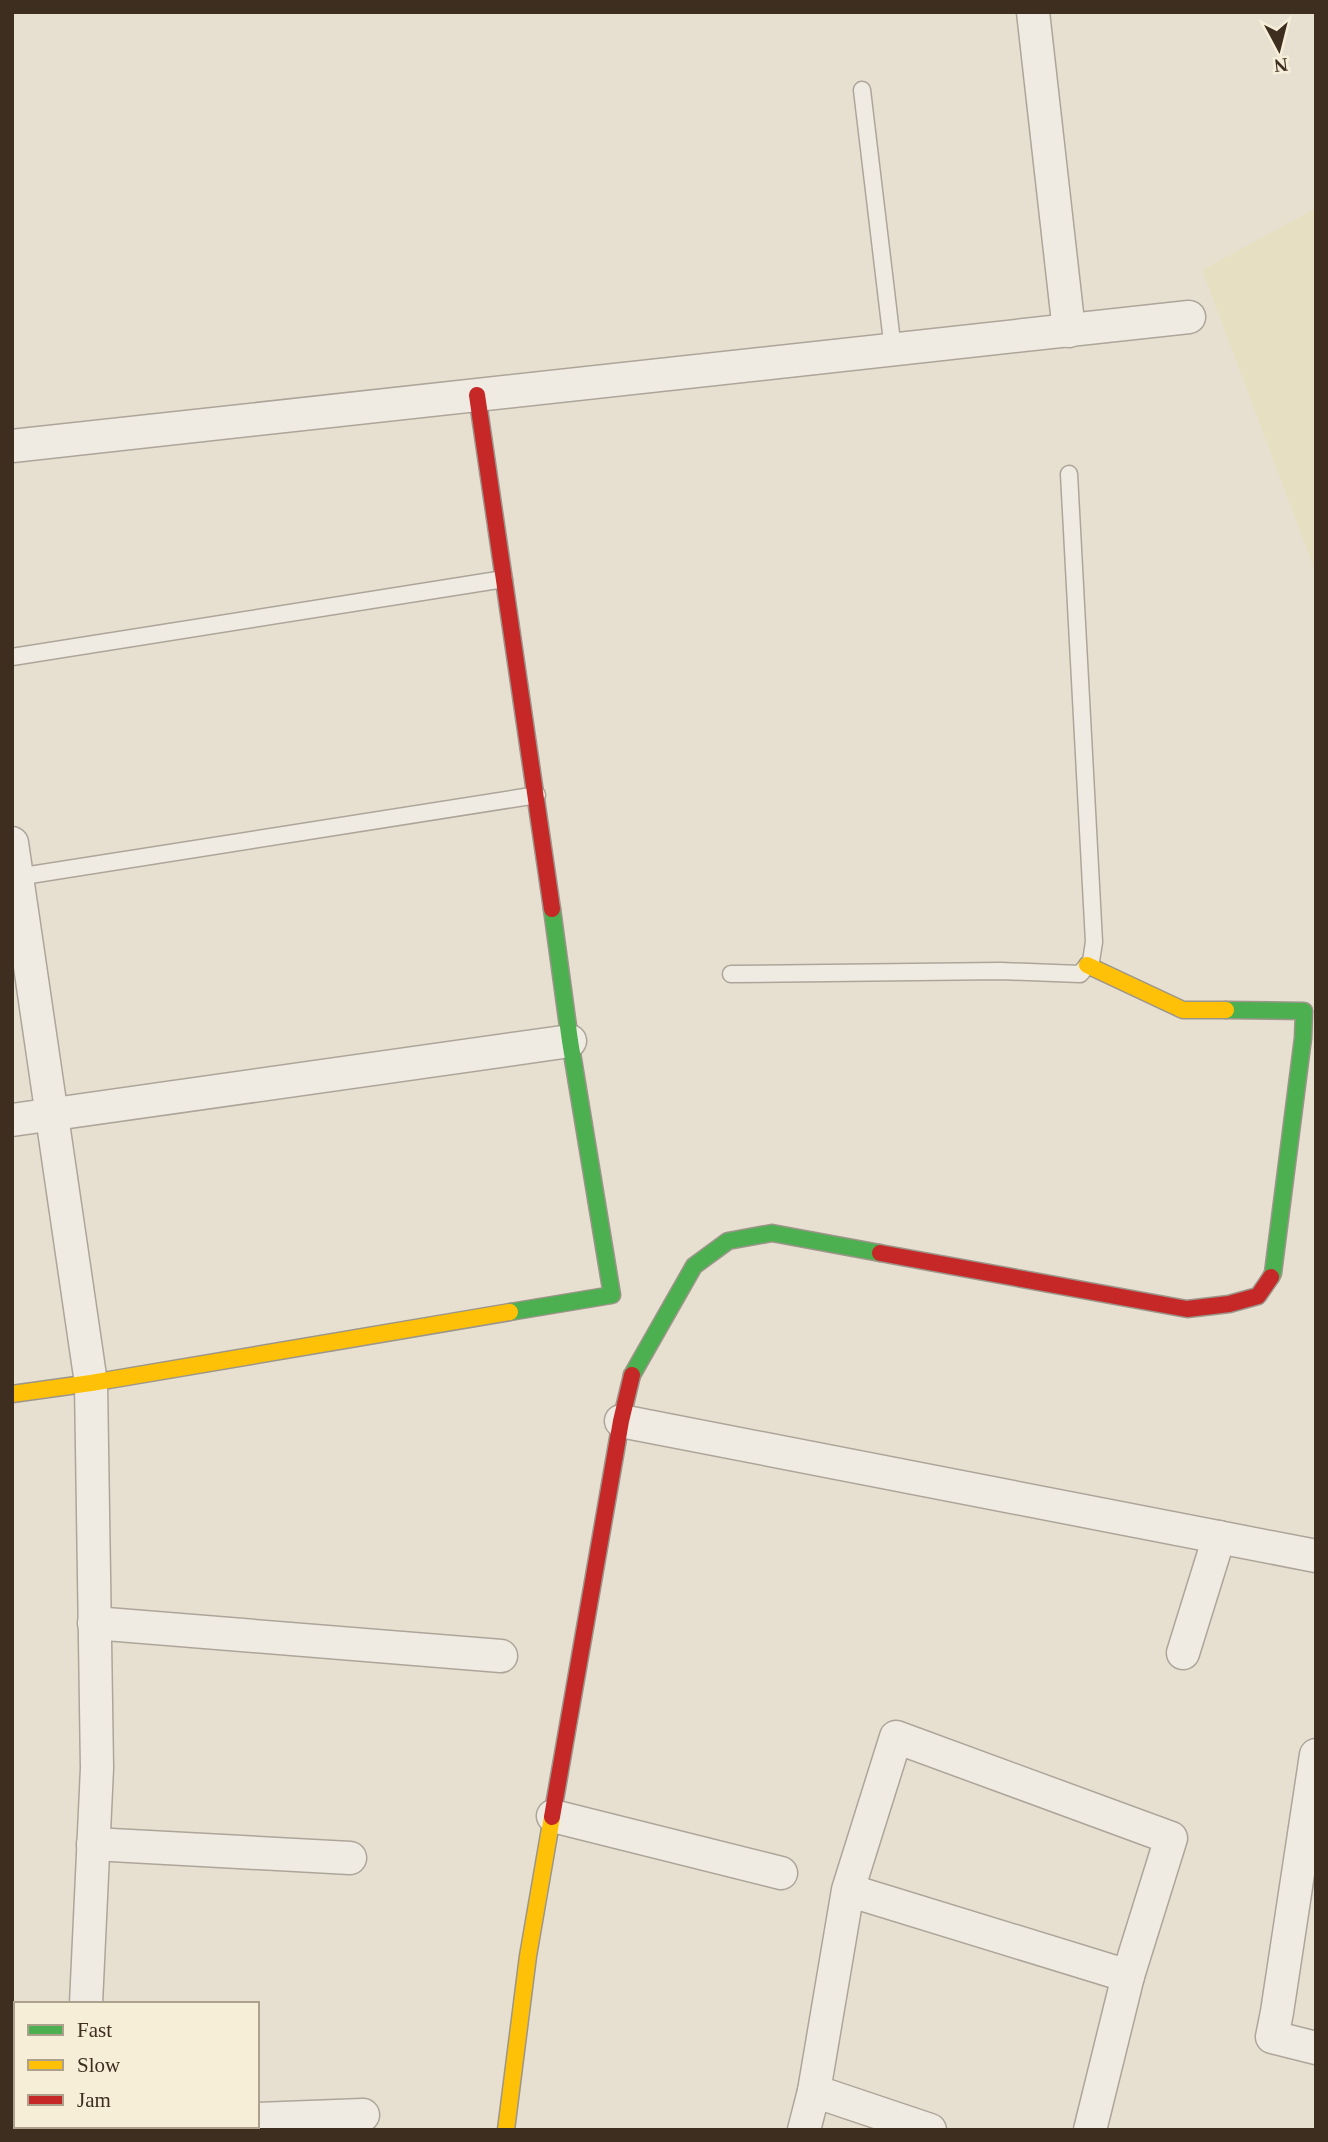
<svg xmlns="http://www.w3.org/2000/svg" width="1328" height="2142" font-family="Georgia,serif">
<rect width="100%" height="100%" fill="#e7e0d1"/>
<path fill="#e6dfc2" d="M1316 208V574L1202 270Z"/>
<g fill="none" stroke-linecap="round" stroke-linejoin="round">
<defs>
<g id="lane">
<path d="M862 90 893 350"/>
<path d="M12 657 504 579"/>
<path d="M17 877 537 795"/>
<path d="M731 974 1001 971 1080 974 1091 961 1094 942 1069 474"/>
</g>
<g id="street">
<path d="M1033 12 1069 331"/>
<path d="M12 446 1189 317"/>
<path d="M12 843 91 1383 97 1768 86 2004"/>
<path d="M12 1120 570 1041"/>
<path d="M621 1421 1316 1556"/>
<path d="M94 1623 501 1656"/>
<path d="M1183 1653 1219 1537"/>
<path d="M1316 1755 1277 2012 1272 2037 1316 2048"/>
<path d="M553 1816 781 1873"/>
<path d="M93 1844 350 1858"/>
<path d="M814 2091 930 2130"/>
<path d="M257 2119 363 2115"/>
<path d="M80 2130V2126"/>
<path d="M804 2130 814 2091 848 1890 896 1737 1171 1838 1128 1976 848 1890"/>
<path d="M1090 2130 1128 1976"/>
</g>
<g id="fast">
<path d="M1226 1010 1304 1011 1303 1038 1273 1273 1271 1277"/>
<path d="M510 1312 612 1295 570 1041 552 909"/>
<path d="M632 1375 694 1266 728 1241 772 1233 880 1253"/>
</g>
<g id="slow">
<path d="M1087 965 1183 1010H1226"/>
<path d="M12 1394 91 1383 510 1312"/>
<path d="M506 2130 528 1956 552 1817"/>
</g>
<g id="jam">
<path d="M477 395 552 909"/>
<path d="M880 1253 1187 1309 1229 1304 1258 1296 1271 1277"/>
<path d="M552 1817 621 1421 632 1375"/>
</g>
</defs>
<use href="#lane" stroke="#ada599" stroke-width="19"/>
<use href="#street" stroke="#ada599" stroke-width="35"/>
<use href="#fast" stroke="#9c958a" stroke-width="19"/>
<use href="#slow" stroke="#9c958a" stroke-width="19"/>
<use href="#jam" stroke="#9c958a" stroke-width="19"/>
<use href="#lane" stroke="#efebe3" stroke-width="16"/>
<use href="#street" stroke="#efebe3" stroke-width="32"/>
<use href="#fast" stroke="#4caf50" stroke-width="16"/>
<use href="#slow" stroke="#ffc107" stroke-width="16"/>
<use href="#jam" stroke="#c62828" stroke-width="16"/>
</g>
<rect width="1328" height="2142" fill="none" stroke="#3d2e20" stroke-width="28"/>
<rect x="14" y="2002" width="245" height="126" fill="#f7eed8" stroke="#ada18e" stroke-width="2"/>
<rect x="28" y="2025" width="35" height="10" fill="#4caf50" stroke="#ada18e" stroke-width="2"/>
<text x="77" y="2037" font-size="21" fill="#3d2e20">Fast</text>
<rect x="28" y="2060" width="35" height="10" fill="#ffc107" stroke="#ada18e" stroke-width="2"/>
<text x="77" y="2072" font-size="21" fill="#3d2e20">Slow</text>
<rect x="28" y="2095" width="35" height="10" fill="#c62828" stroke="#ada18e" stroke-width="2"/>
<text x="77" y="2107" font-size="21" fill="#3d2e20">Jam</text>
<g transform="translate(1279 49) rotate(173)" stroke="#f7eed8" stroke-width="5" paint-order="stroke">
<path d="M0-5L12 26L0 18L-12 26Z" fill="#3d2e20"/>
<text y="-10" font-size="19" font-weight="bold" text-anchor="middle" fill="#3d2e20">N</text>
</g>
</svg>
